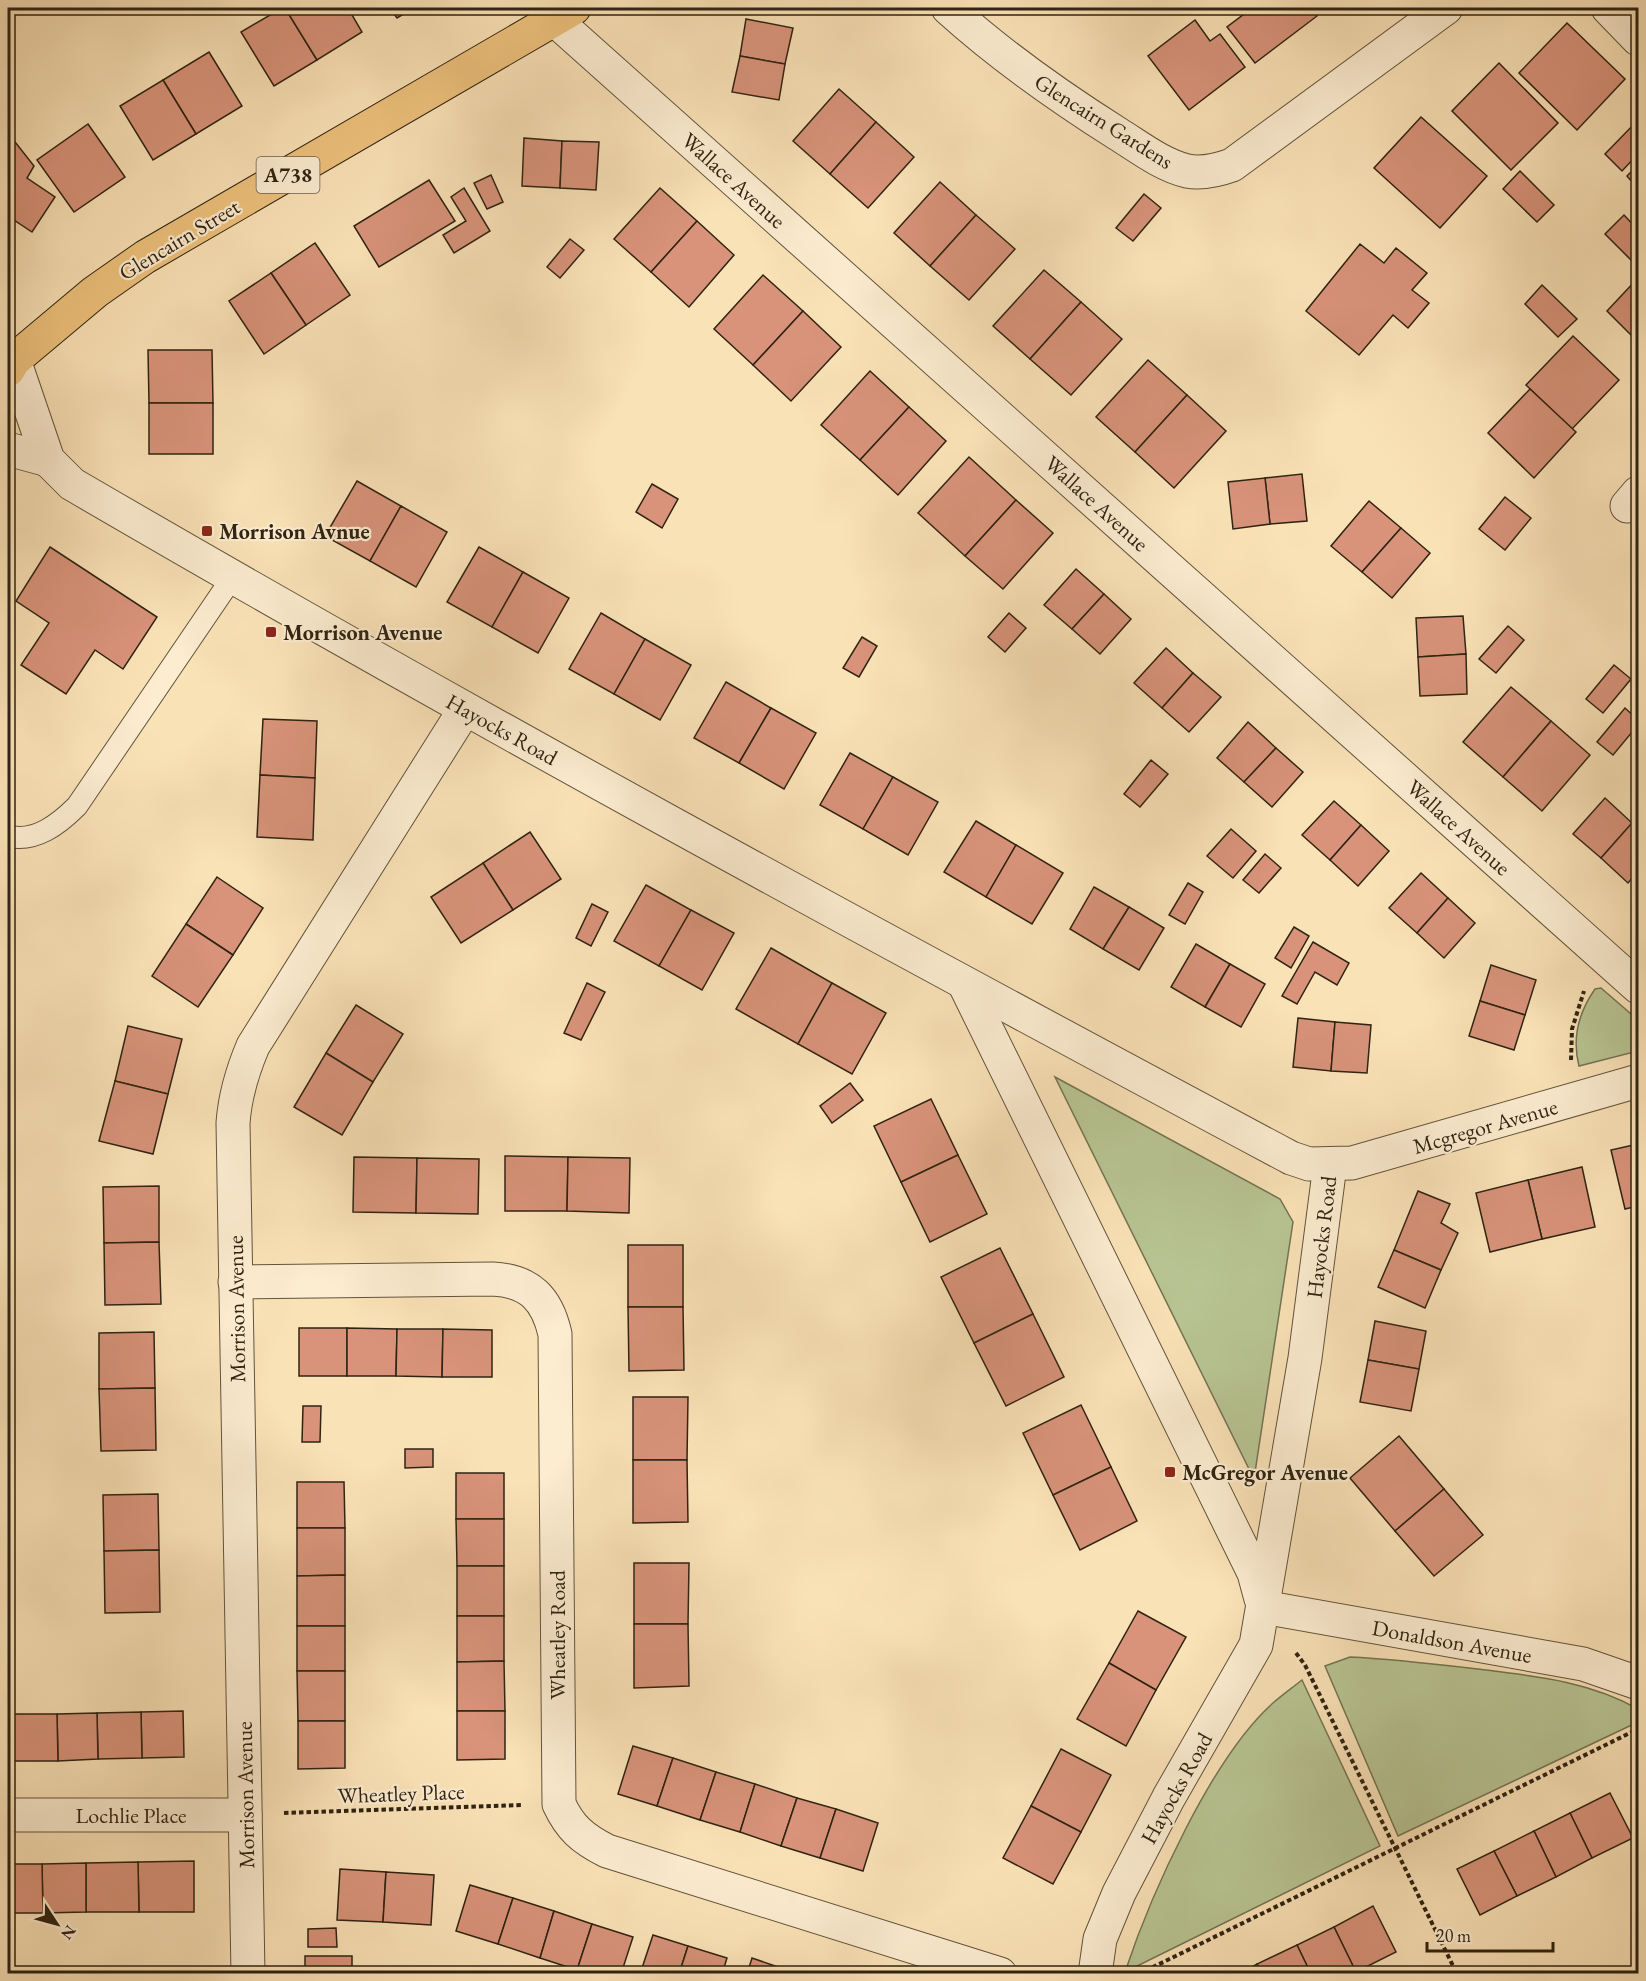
<svg xmlns="http://www.w3.org/2000/svg" width="1646" height="1981" font-family="'EB Garamond',serif">
<rect width="100%" height="100%" fill="#fae2b7"/>
<filter id="stains"><feTurbulence type="fractalNoise" baseFrequency=".00333" numOctaves="4"/><feColorMatrix values="0 0 0 0 .2 0 0 0 0 .09 0 0 0 0 .02 0 0 0 .5 -.17"/></filter>
<radialGradient id="worn" r=".72"><stop offset=".6" stop-color="#630" stop-opacity="0"/><stop offset="1" stop-color="#630" stop-opacity=".3"/></radialGradient>
<g fill="#b8c493" stroke="#747452" stroke-width="1.5">
<path d="M1601 988 1638 1020V1051L1579 1066C1572 1039 1579 1012 1595 989Z"/>
<path d="M1055 1077 1280 1199 1293 1222 1254 1479Z"/>
<path d="M1350 1657C1393 1659 1435 1664 1478 1669 1534 1676 1589 1681 1638 1709V1722L1398 1836 1325 1666Z"/>
<path d="M1302 1680 1380 1846 1125 1972C1151 1894 1212 1757 1273 1703 1282 1695 1292 1688 1302 1680Z"/>
</g>
<g fill="#d8937a" stroke="#2f2312" stroke-width="1.5">
<path d="M282 8H285L317 60 274 86 241 32Z"/>
<path d="M285 8H348L362 32 317 60Z"/>
<path d="M390 8H414L397 18Z"/>
<path d="M1246 8H1310L1317 16 1255 63 1227 27 1248 11Z"/>
<path d="M746 19 793 28 785 64 740 56Z"/>
<path d="M1195 20 1210 41 1220 34 1245 67 1189 110 1148 56Z"/>
<path d="M1567 23 1625 79 1577 130 1519 73Z"/>
<path d="M209 52 242 106 196 134 163 80Z"/>
<path d="M740 56 785 64 779 100 732 92Z"/>
<path d="M1499 63 1558 123 1511 170 1452 111Z"/>
<path d="M163 80 196 134 153 160 120 106Z"/>
<path d="M839 89 876 122 830 174 793 141Z"/>
<path d="M1421 117 1487 176 1440 228 1374 168Z"/>
<path d="M1638 120V154L1622 171 1605 154Z"/>
<path d="M876 122 914 157 868 208 830 174Z"/>
<path d="M88 124 125 177 74 212 37 160Z"/>
<path d="M8 133 34 166 27 178 55 197 32 232 8 216Z"/>
<path d="M524 138 562 141 560 188 522 186Z"/>
<path d="M562 141 599 142 596 190 560 188Z"/>
<path d="M1638 165V189L1627 176Z"/>
<path d="M1520 171 1554 205 1537 222 1503 189Z"/>
<path d="M491 175 503 202 487 209 474 183Z"/>
<path d="M429 180 455 221 379 267 354 226Z"/>
<path d="M940 182 976 215 930 266 894 233Z"/>
<path d="M464 188 490 231 454 253 443 235 466 221 451 197Z"/>
<path d="M660 188 697 221 651 272 614 239Z"/>
<path d="M1144 194 1161 208 1133 241 1116 228Z"/>
<path d="M976 215 1015 249 969 300 930 266Z"/>
<path d="M1624 215 1638 230 1637 266 1605 234Z"/>
<path d="M697 221 734 255 689 307 651 272Z"/>
<path d="M570 239 584 250 560 278 547 267Z"/>
<path d="M315 243 350 295 306 325 271 273Z"/>
<path d="M1360 244 1384 263 1396 248 1427 273 1412 290 1429 303 1408 328 1393 315 1359 355 1306 311Z"/>
<path d="M1044 270 1081 302 1030 359 993 326Z"/>
<path d="M271 273 306 325 264 354 229 301Z"/>
<path d="M763 275 803 311 753 365 714 329Z"/>
<path d="M1638 278V342L1607 311Z"/>
<path d="M1542 285 1577 319 1558 337 1525 304Z"/>
<path d="M1081 302 1122 339 1071 395 1030 359Z"/>
<path d="M803 311 841 347 791 401 753 365Z"/>
<path d="M1573 336 1619 380 1572 429 1526 385Z"/>
<path d="M148 350H212L213 403H149Z"/>
<path d="M1148 360 1187 395 1135 452 1096 417Z"/>
<path d="M870 371 909 407 860 460 821 425Z"/>
<path d="M1530 389 1576 432 1534 478 1488 433Z"/>
<path d="M1187 395 1226 431 1174 488 1135 452Z"/>
<rect x="149" y="403" width="64" height="51"/>
<path d="M909 407 946 441 898 495 860 460Z"/>
<path d="M969 457 1016 500 965 556 918 513Z"/>
<path d="M1302 474 1307 521 1270 524 1265 478Z"/>
<path d="M1265 478 1270 524 1233 529 1228 482Z"/>
<path d="M357 481 401 506 370 561 325 536Z"/>
<path d="M652 484 678 499 662 528 636 512Z"/>
<path d="M1505 497 1531 518 1505 550 1479 529Z"/>
<path d="M1016 500 1053 533 1003 589 965 556Z"/>
<path d="M1369 501 1401 528 1362 572 1331 546Z"/>
<path d="M401 506 447 532 416 587 370 561Z"/>
<path d="M1401 528 1430 553 1392 598 1362 572Z"/>
<path d="M50 547 157 617 123 669 95 650 66 694 21 665 49 623 16 601Z"/>
<path d="M479 547 523 572 492 627 447 602Z"/>
<path d="M1076 569 1104 594 1072 629 1044 605Z"/>
<path d="M523 572 569 598 538 653 492 627Z"/>
<path d="M1104 594 1131 619 1100 654 1072 629Z"/>
<path d="M601 613 645 639 614 694 569 669Z"/>
<path d="M1009 613 1026 628 1005 652 988 637Z"/>
<path d="M1463 616 1466 654 1418 657 1416 618Z"/>
<path d="M1508 626 1524 640 1496 673 1479 659Z"/>
<path d="M862 637 877 646 859 677 843 668Z"/>
<path d="M645 639 691 665 660 720 614 694Z"/>
<path d="M1166 648 1193 673 1162 708 1134 683Z"/>
<path d="M1466 654 1467 694 1420 696 1418 657Z"/>
<path d="M1614 665 1631 679 1603 713 1586 699Z"/>
<path d="M1193 673 1221 697 1189 732 1162 708Z"/>
<path d="M726 682 771 708 739 763 694 738Z"/>
<path d="M1511 687 1551 721 1503 777 1463 742Z"/>
<path d="M771 708 816 733 784 789 739 763Z"/>
<path d="M1625 708 1638 720V725L1613 755 1597 742Z"/>
<path d="M263 719 317 721 315 778 260 775Z"/>
<path d="M1551 721 1590 755 1542 811 1503 777Z"/>
<path d="M1248 722 1276 748 1244 782 1217 758Z"/>
<path d="M1276 748 1303 772 1272 807 1244 782Z"/>
<path d="M850 753 893 777 863 829 820 805Z"/>
<path d="M1151 760 1168 774 1140 807 1124 794Z"/>
<path d="M260 775 315 778 313 840 257 837Z"/>
<path d="M893 777 938 802 908 855 863 829Z"/>
<path d="M1605 798 1632 823 1601 858 1573 834Z"/>
<path d="M1334 801 1361 825 1330 860 1302 835Z"/>
<path d="M976 821 1016 845 986 897 944 872Z"/>
<path d="M1632 823 1638 829V871L1628 883 1601 858Z"/>
<path d="M1361 825 1389 851 1358 886 1330 860Z"/>
<path d="M1231 829 1256 851 1233 878 1207 856Z"/>
<path d="M530 832 561 879 513 910 483 863Z"/>
<path d="M1016 845 1063 873 1032 924 986 897Z"/>
<path d="M1265 854 1281 868 1259 893 1243 880Z"/>
<path d="M483 863 513 910 461 943 431 897Z"/>
<path d="M1421 873 1448 898 1417 933 1389 908Z"/>
<path d="M217 877 263 908 233 955 186 924Z"/>
<path d="M1188 883 1203 892 1185 924 1169 915Z"/>
<path d="M646 885 691 910 659 966 614 941Z"/>
<path d="M1094 887 1129 907 1103 949 1070 929Z"/>
<path d="M1448 898 1475 923 1444 958 1417 933Z"/>
<path d="M592 904 608 912 591 946 576 938Z"/>
<path d="M1129 907 1164 928 1139 970 1103 949Z"/>
<path d="M691 910 734 933 702 990 659 966Z"/>
<path d="M186 924 233 955 198 1007 152 976Z"/>
<path d="M1294 927 1309 936 1291 968 1275 958Z"/>
<path d="M1313 942 1349 963 1337 985 1315 972 1297 1004 1282 996Z"/>
<path d="M1196 944 1230 964 1205 1007 1171 987Z"/>
<path d="M771 948 832 983 798 1044 736 1009Z"/>
<path d="M1230 964 1265 984 1241 1027 1205 1007Z"/>
<path d="M1491 965 1536 980 1525 1015 1480 1001Z"/>
<path d="M587 983 605 992 581 1040 564 1033Z"/>
<path d="M832 983 886 1013 852 1074 798 1044Z"/>
<path d="M1480 1001 1525 1015 1514 1050 1469 1036Z"/>
<path d="M356 1005 403 1034 373 1082 326 1053Z"/>
<path d="M1298 1018 1335 1022 1331 1071 1293 1067Z"/>
<path d="M1335 1022 1371 1025 1367 1073 1331 1071Z"/>
<path d="M128 1026 182 1039 168 1094 115 1081Z"/>
<path d="M326 1053 373 1082 342 1135 294 1107Z"/>
<path d="M115 1081 168 1094 153 1154 99 1141Z"/>
<path d="M850 1083 863 1100 832 1123 820 1106Z"/>
<path d="M931 1099 958 1155 901 1182 874 1126Z"/>
<path d="M1638 1144V1206L1625 1209 1611 1150Z"/>
<path d="M958 1155 987 1214 930 1242 901 1182Z"/>
<path d="M505 1156 568 1157 567 1211H505Z"/>
<path d="M354 1157 417 1158 416 1213 353 1212Z"/>
<path d="M568 1157 630 1158 629 1213 567 1211Z"/>
<path d="M417 1158 479 1159 478 1214 416 1213Z"/>
<path d="M1582 1167 1595 1227 1542 1239 1528 1180Z"/>
<path d="M1528 1180 1542 1239 1490 1252 1476 1193Z"/>
<path d="M159 1186V1242L104 1243 103 1187Z"/>
<path d="M1418 1191 1450 1204 1441 1223 1458 1233 1441 1270 1394 1250Z"/>
<path d="M159 1242 161 1304 105 1305 104 1243Z"/>
<rect x="628" y="1245" width="55" height="62"/>
<path d="M1000 1248 1033 1314 974 1343 941 1277Z"/>
<path d="M1394 1250 1441 1270 1425 1308 1378 1287Z"/>
<path d="M628 1307H683L684 1370 629 1371Z"/>
<path d="M1033 1314 1064 1377 1006 1406 974 1343Z"/>
<path d="M1375 1321 1426 1331 1419 1369 1368 1360Z"/>
<rect x="299" y="1328" width="48" height="48"/>
<path d="M347 1328 397 1329 396 1376H347Z"/>
<path d="M397 1329H443L442 1377 396 1376Z"/>
<path d="M443 1329 492 1330V1377H442Z"/>
<path d="M154 1332 155 1388 99 1389V1333Z"/>
<path d="M1368 1360 1419 1369 1411 1411 1360 1402Z"/>
<path d="M155 1388 156 1450 101 1451 99 1389Z"/>
<path d="M633 1397H688L687 1460H633Z"/>
<path d="M1081 1405 1111 1467 1053 1495 1023 1433Z"/>
<path d="M303 1406H321L320 1442H302Z"/>
<path d="M1399 1436 1444 1489 1395 1531 1350 1478Z"/>
<path d="M405 1449H433V1467L405 1468Z"/>
<path d="M633 1460H687L688 1522 633 1523Z"/>
<path d="M1111 1467 1137 1521 1080 1550 1053 1495Z"/>
<rect x="456" y="1473" width="48" height="46"/>
<path d="M297 1482H344L345 1528H297Z"/>
<path d="M1444 1489 1483 1535 1434 1576 1395 1531Z"/>
<path d="M158 1494 159 1550 104 1551 103 1495Z"/>
<path d="M456 1519H504V1566H457Z"/>
<path d="M297 1528H345V1575L297 1576Z"/>
<path d="M159 1550 160 1612 105 1613 104 1551Z"/>
<path d="M634 1563H689L688 1624H634Z"/>
<rect x="457" y="1566" width="47" height="50"/>
<path d="M345 1575V1626H297V1576Z"/>
<path d="M1138 1611 1186 1637 1156 1690 1109 1663Z"/>
<path d="M457 1616H504V1661L457 1662Z"/>
<path d="M634 1624H688L689 1686 634 1688Z"/>
<rect x="297" y="1626" width="48" height="45"/>
<path d="M504 1661 505 1711H457V1662Z"/>
<path d="M1109 1663 1156 1690 1126 1746 1077 1719Z"/>
<path d="M297 1671H345V1721H298Z"/>
<path d="M183 1711 184 1757 142 1758 141 1712Z"/>
<path d="M457 1711H505V1759L457 1760Z"/>
<path d="M141 1712 142 1758 98 1759 97 1713Z"/>
<path d="M97 1713 98 1759 58 1761 57 1714Z"/>
<path d="M9 1714H57L58 1761H9Z"/>
<path d="M298 1721H345V1768L298 1769Z"/>
<path d="M633 1746 673 1758 657 1806 618 1794Z"/>
<path d="M1061 1749 1111 1775 1081 1832 1031 1806Z"/>
<path d="M673 1758 716 1772 700 1820 657 1806Z"/>
<path d="M716 1772 755 1784 740 1832 700 1820Z"/>
<path d="M755 1784 797 1798 781 1846 740 1832Z"/>
<path d="M1610 1793 1633 1838 1592 1858 1570 1813Z"/>
<path d="M797 1798 836 1809 820 1858 781 1846Z"/>
<path d="M1031 1806 1081 1832 1053 1884 1003 1858Z"/>
<path d="M836 1809 878 1823 863 1871 820 1858Z"/>
<path d="M1570 1813 1592 1858 1556 1877 1534 1831Z"/>
<path d="M1534 1831 1556 1877 1517 1896 1494 1851Z"/>
<path d="M1494 1851 1517 1896 1480 1915 1457 1869Z"/>
<path d="M194 1861V1912H139L138 1862Z"/>
<path d="M138 1862 139 1912H86V1863Z"/>
<path d="M86 1863V1912L43 1913 42 1864Z"/>
<path d="M8 1864H42L43 1913H8Z"/>
<path d="M340 1869 386 1872 383 1922 337 1920Z"/>
<path d="M386 1872 434 1875 431 1925 383 1922Z"/>
<path d="M470 1885 513 1898 498 1944 456 1931Z"/>
<path d="M513 1898 554 1911 540 1958 498 1944Z"/>
<path d="M1373 1906 1396 1952 1356 1972 1334 1927Z"/>
<path d="M554 1911 592 1924 577 1970 540 1958Z"/>
<path d="M592 1924 633 1937 621 1974H588L577 1970Z"/>
<path d="M1334 1927 1356 1972 1311 1974 1297 1945Z"/>
<path d="M336 1928 337 1947H308V1929Z"/>
<path d="M653 1935 688 1946 679 1974H640Z"/>
<path d="M1297 1945 1311 1974H1262L1257 1964Z"/>
<path d="M688 1946 727 1958 722 1974H679Z"/>
<rect x="305" y="1956" width="47" height="18"/>
<path d="M752 1958 790 1971 789 1974H747Z"/>
<path d="M1257 1964 1262 1974H1239Z"/>
</g>
<g fill="none" stroke-linecap="round" stroke-linejoin="round">
<defs>
<path id="lane" d="M8 836C35 843 59 824 77 806L232 578"/>
<g id="street">
<path d="M948 8C1001 56 1058 96 1118 134 1139 147 1162 165 1187 171 1202 174 1218 170 1232 165L1446 8"/>
<path d="M1608 8 1638 39"/>
<path d="M555 20 1638 987"/>
<path d="M14 360 48 460 72 484C473 718 881 939 1291 1158L1309 1164 1352 1163 1638 1081"/>
<path d="M8 449 48 460"/>
<path d="M1627 506 1638 493"/>
<path d="M965 985 1254 1573 1261 1599"/>
<path d="M235 1282 493 1279C530 1281 547 1299 555 1334L559 1804C570 1828 583 1839 607 1851L1000 1974"/>
<path d="M1263 1607 1583 1664 1638 1683"/>
<path d="M17 1815H245"/>
<path d="M248 1974 233 1123C235 1095 242 1072 253 1046L465 709"/>
<path d="M1095 1974 1100 1939 1119 1893 1169 1797 1256 1645 1305 1358 1330 1165"/>
</g>
<path id="primary" d="M8 370 14 360 95 292 145 257 574 8"/>
</defs>
<use href="#lane" stroke="#62533b" stroke-width="23"/>
<use href="#street" stroke="#62533b" stroke-width="35"/>
<use href="#primary" stroke="#2f2312" stroke-width="35"/>
<g stroke="#2f2312" stroke-width="4" stroke-dasharray="4.5 3" stroke-linecap="butt">
<path d="M1571 1060 1572 1029 1584 991"/>
<path d="M1296 1653 1305 1665 1457 1974"/>
<path d="M284 1813 522 1805"/>
<path d="M1139 1974 1638 1729"/>
</g>
<use href="#lane" stroke="#fcecd0" stroke-width="21"/>
<use href="#street" stroke="#fcecd0" stroke-width="33"/>
<use href="#primary" stroke="#edc17c" stroke-width="33"/>
</g>
<g fill="#8f2418" stroke="#fcecd0" stroke-width="2">
<rect x="201" y="525" width="12" height="12" rx="3"/>
<rect x="265" y="626" width="12" height="12" rx="3"/>
<rect x="1164" y="1466" width="12" height="12" rx="3"/>
</g>
<g text-anchor="middle" stroke-width="4.5" stroke-linejoin="round" paint-order="stroke">
<rect fill="#fcecd0" stroke="#6c5f4b" stroke-width="1.5" x="256.5" y="157" width="63" height="36" rx="4.5"/>
<g font-size="21" font-weight="bold" fill="#2f2312">
<text x="288" y="182">A738</text>
</g>
<g font-size="22" fill="#2f2312" stroke="#fcecd0">
<text transform="translate(1104 121) rotate(32)" y="8">Glencairn Gardens</text>
<text transform="translate(734 180) rotate(42)" y="8">Wallace Avenue</text>
<text transform="translate(179 239) rotate(-31)" y="8">Glencairn Street</text>
<text transform="translate(1097 503) rotate(42)" y="8">Wallace Avenue</text>
<text transform="translate(502 729) rotate(29)" y="8">Hayocks Road</text>
<text transform="translate(1459 827) rotate(42)" y="8">Wallace Avenue</text>
<text transform="translate(1485 1126) rotate(-16)" y="8">Mcgregor Avenue</text>
<text transform="translate(1321 1237) rotate(-83)" y="8">Hayocks Road</text>
<text transform="translate(236 1309) rotate(-91)" y="8">Morrison Avenue</text>
<text transform="translate(557 1635) rotate(-90)" y="8">Wheatley Road</text>
<text transform="translate(1452 1641) rotate(10)" y="8">Donaldson Avenue</text>
<text transform="translate(1176 1788) rotate(-61)" y="8">Hayocks Road</text>
<text transform="translate(401 1793) rotate(-2)" y="8">Wheatley Place</text>
<text transform="translate(245 1795) rotate(-91)" y="8">Morrison Avenue</text>
<text x="131" y="1823">Lochlie Place</text>
</g>
<g font-size="22" font-weight="bold" fill="#2f2312" stroke="#fcecd0" text-anchor="start">
<text x="219" y="539">Morrison Avnue</text>
<text x="283" y="640">Morrison Avenue</text>
<text x="1182" y="1480">McGregor Avenue</text>
</g>
</g>
<rect width="1646" height="1981" fill="none" stroke="#fae2b7" stroke-width="30"/>
<rect x="9" y="9" width="1628" height="1963" fill="none" stroke="#2f2312" stroke-width="3"/>
<rect x="15" y="15" width="1616" height="1951" fill="none" stroke="#2f2312" stroke-width="1.5"/>
<g transform="translate(57 1924) rotate(126)" stroke="#fcecd0" stroke-width="4.5" paint-order="stroke">
<path d="M0-4.5L10 22L0 15L-10 22Z" fill="#2f2312"/>
<text y="-9" font-size="16" font-weight="bold" text-anchor="middle" fill="#2f2312">N</text>
</g>
<path d="M1427 1942v9h126v-9" fill="none" stroke="#2f2312" stroke-width="3"/>
<text x="1436" y="1942" font-size="18" fill="#2f2312" stroke="#fcecd0" stroke-width="4.5" paint-order="stroke">20 m</text>
<rect width="100%" height="100%" filter="url(#stains)"/>
<rect width="100%" height="100%" fill="url(#worn)"/>
</svg>
